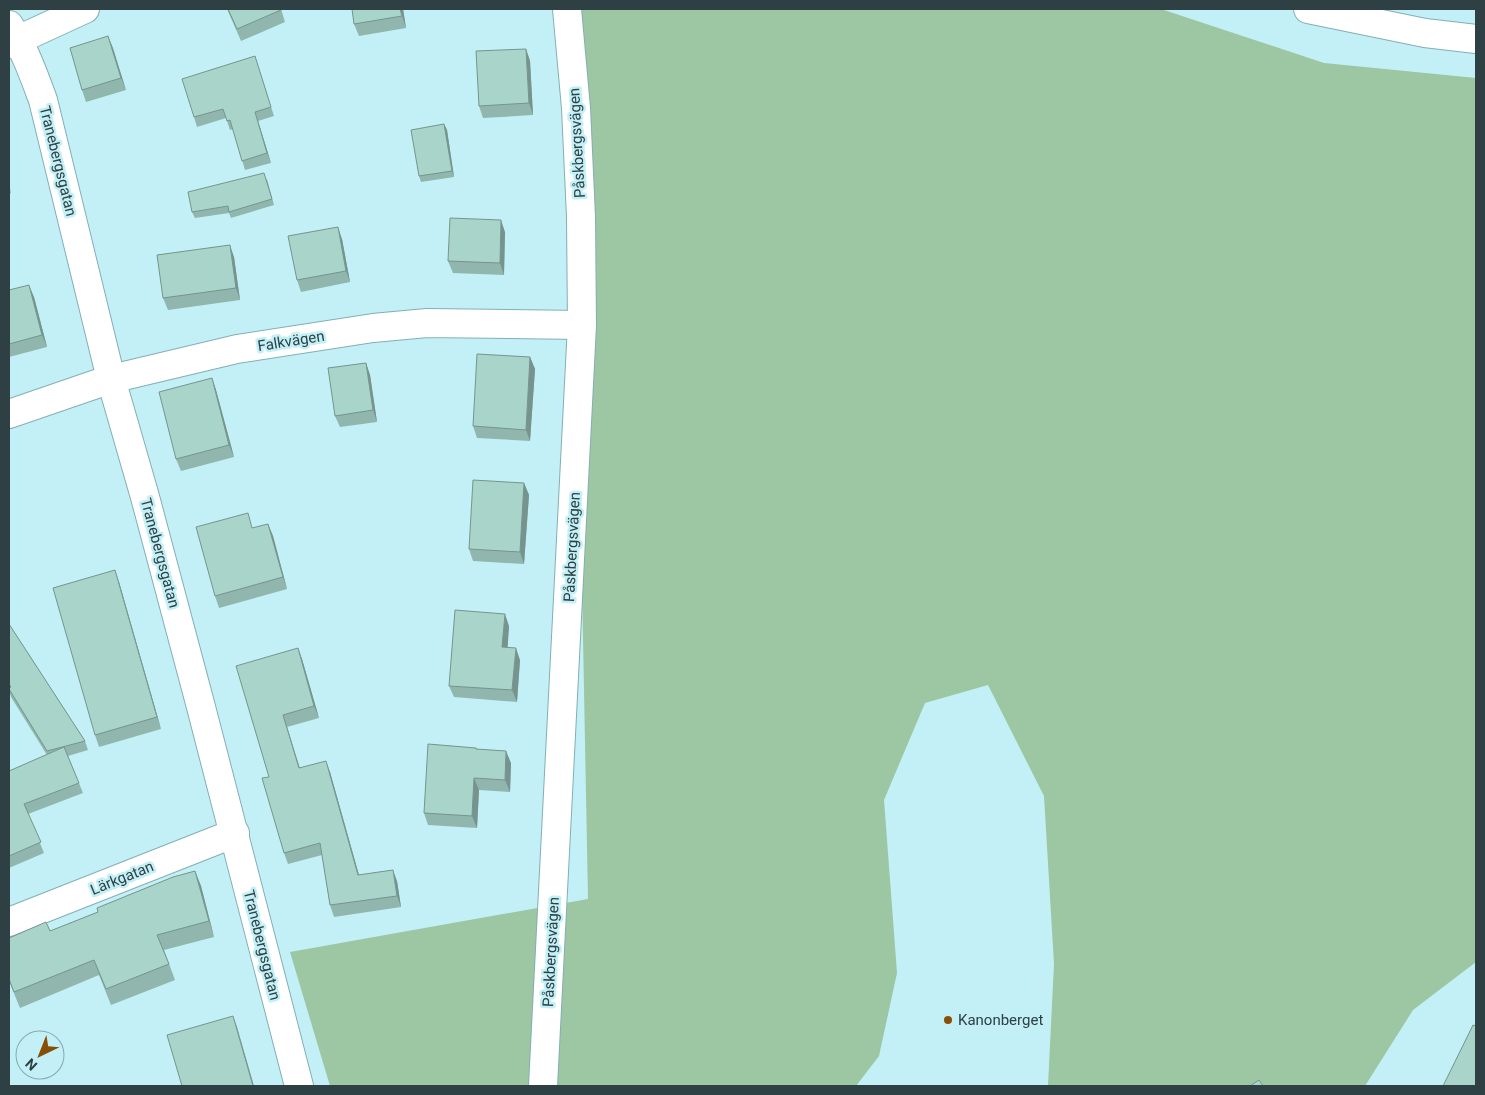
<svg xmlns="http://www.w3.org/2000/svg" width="1485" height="1095" font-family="Roboto,sans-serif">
<rect width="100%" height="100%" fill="#c2f0f6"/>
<path fill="#9dc6a3" d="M571 9H1161L1324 63 1476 78V962L1413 1010 1365 1086H1048L1054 964 1044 796 988 685 925 703 884 800 897 973 879 1056 856 1086H330L290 952 588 899Z"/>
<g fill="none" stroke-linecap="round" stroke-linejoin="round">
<defs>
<g id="minor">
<path d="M1308 9 1425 33 1476 39"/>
<path d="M9 25C24 48 33 73 43 100L111 379 145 497 201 707 299 1086"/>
<path d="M9 44 85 9"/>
<path d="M9 414 111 379 237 349 373 328 427 323 582 325"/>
<path d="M9 922 235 833"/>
<path d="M543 1086 582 325 581 217 576 108 567 9"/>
</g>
</defs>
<use href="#minor" stroke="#83afb4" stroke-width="30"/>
<use href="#minor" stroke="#fff" stroke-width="28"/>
</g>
<g fill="#91b6ad">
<path d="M227 9H281L285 22 241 41Z"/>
<path d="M352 9H403L406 28 359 36 354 24Z"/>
<path d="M108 36 126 90 86 102 82 90Z"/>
<path d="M526 49 530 61 533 115 483 118 479 106Z"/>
<path d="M255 56 274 116 258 121 271 163 245 170 233 129 230 130 226 118 197 127 194 117Z"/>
<path d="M444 124 447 130 454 177 421 182 419 176Z"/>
<path d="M267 179 274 205 231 218 229 213 195 218 192 212Z"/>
<path d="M9 184 11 193 9 194Z"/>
<path d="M505 232 504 275 453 273 448 261Z"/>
<path d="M342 239 350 282 301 292 297 280Z"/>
<path d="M234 257 240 300 168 310 163 298Z"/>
<path d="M9 290 34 297 47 347 9 357Z"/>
<path d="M530 357 535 369 530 441 477 438 473 426Z"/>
<path d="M366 363 370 375 377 422 340 427 335 416Z"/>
<path d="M212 378 216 390 234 457 181 471 176 459Z"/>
<path d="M524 483 529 495 524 564 473 561 469 549Z"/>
<path d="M268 524 273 536 287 589 219 608 215 596 253 528Z"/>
<path d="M119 582 161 729 99 747 95 735Z"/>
<path d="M9 624 85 741 88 750 68 756 83 793 28 814 44 853 9 868V771L47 755 11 697 9 690Z"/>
<path d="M509 626 507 647 520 660 517 702 454 697 449 686Z"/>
<path d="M298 648 302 659 319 718 287 727 300 768 330 772 359 875 397 881 401 907 334 917 330 905 322 855 288 864 284 853 269 777Z"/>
<path d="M476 748 477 749 511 763 510 792 479 790 477 828 428 825 424 813Z"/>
<path d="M195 871 201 886 214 937 164 950 175 980 111 1005 99 975 20 1008 9 981V938L50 931 98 912Z"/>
</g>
<g fill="#76948d">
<path d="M400 9H403L406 28 402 16Z"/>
<path d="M108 36 113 48 126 90 121 78Z"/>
<path d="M526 49 530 61 533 115 529 103Z"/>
<path d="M255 112 258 121 271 163 267 153Z"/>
<path d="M444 124 447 130 454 177 452 171Z"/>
<path d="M501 220 505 232 504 275 500 263Z"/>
<path d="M338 227 342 239 350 282 346 271Z"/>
<path d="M230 245 234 257 240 300 236 288Z"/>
<path d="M29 285 34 297 47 347 42 335Z"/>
<path d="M530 357 535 369 530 441 526 430Z"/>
<path d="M366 363 370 375 377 422 373 410Z"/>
<path d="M212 378 216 390 234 457 229 445Z"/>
<path d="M524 483 529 495 524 564 520 552Z"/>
<path d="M268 524 273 536 287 589 283 577Z"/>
<path d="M115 570 119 582 161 729 157 717Z"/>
<path d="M505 614 509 626 507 658 502 647Z"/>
<path d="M298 648 302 659 319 718 314 706Z"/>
<path d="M516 648 520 660 517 702 512 690Z"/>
<path d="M283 715 287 727 303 780 299 768Z"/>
<path d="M506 751 511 763 510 792 505 780Z"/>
<path d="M326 761 330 772 362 886 358 875Z"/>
<path d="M474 778 479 790 477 828 472 816Z"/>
<path d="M393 870 397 881 401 907 397 896Z"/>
<path d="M195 871 201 886 214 937 209 921Z"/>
<path d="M233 1016 237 1027 254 1086H253Z"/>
</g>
<g fill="#a9d4c9" stroke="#76948d">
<path d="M228 9H281V10L237 29Z"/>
<path d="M352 9H400L402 16 354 24Z"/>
<path d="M108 36 121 78 82 90 70 48Z"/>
<path d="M526 49 529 103 479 106 476 51Z"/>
<path d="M255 56 271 107 255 112 267 153 242 161 230 120 227 121 223 109 194 117 182 79Z"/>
<path d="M444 124 452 171 419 176 411 130Z"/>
<path d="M264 173 272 199 229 212 228 206 192 212 188 192Z"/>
<path d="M450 218 501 220 500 263 448 261Z"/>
<path d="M338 227 346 271 297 280 288 236Z"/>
<path d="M230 245 236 288 163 298 157 255Z"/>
<path d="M29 285 42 335 9 344V290Z"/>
<path d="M477 354 530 357 526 430 473 426Z"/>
<path d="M366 363 373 410 335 416 328 368Z"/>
<path d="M212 378 229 445 176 459 159 392Z"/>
<path d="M473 480 524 483 520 552 469 549Z"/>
<path d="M248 513 252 528 268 524 283 577 215 596 196 527Z"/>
<path d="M115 570 157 717 95 735 53 588Z"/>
<path d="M455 610 505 614 502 647 516 648 512 690 449 686Z"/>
<path d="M9 624 85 741 47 751 9 689V688L11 687 9 684Z"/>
<path d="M298 648 314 706 283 715 299 768 326 761 358 875 393 870 397 896 330 905 320 843 284 853 262 778 269 777 236 666Z"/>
<path d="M428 744 476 748V749L506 751 505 780 474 778 472 816 424 813Z"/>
<path d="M64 747 79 783 24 804 41 842 9 856V771Z"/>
<path d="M195 871 209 921 157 935 169 964 106 989 94 960 14 992 9 979V938L46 922 50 931 98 912 97 908 173 877Z"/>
<path d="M233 1016 253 1086H182L167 1035Z"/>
<path d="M1473 1025 1476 1026V1086H1443Z"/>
<path d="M1259 1080 1263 1086H1250Z"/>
</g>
<circle fill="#884e04" stroke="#c2f0f6" stroke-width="2" cx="948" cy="1020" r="5"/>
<g text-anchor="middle" stroke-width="5" stroke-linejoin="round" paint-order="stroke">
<g font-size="15" fill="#2e4043" stroke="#c2f0f6">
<text transform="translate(577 143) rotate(-93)" y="5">Påskbergsvägen</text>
<text transform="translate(58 161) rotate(76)" y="5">Tranebergsgatan</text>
<text transform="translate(291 341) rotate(-9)" y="5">Falkvägen</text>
<text transform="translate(572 547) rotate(-87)" y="5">Påskbergsvägen</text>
<text transform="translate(160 553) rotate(75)" y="5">Tranebergsgatan</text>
<text transform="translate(122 878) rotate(-22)" y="5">Lärkgatan</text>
<text transform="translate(262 945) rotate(76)" y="5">Tranebergsgatan</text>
<text transform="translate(551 952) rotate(-87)" y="5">Påskbergsvägen</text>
</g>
<g font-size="15" fill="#2e4043" stroke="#c2f0f6" text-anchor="start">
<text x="958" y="1025">Kanonberget</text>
</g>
</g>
<rect width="1485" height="1095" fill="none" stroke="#2e4043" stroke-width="20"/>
<g transform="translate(40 1055) rotate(223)"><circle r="24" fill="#c2f0f6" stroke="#87aaae"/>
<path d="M0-4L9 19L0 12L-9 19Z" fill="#884e04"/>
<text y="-8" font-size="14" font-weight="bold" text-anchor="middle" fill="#2e4043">N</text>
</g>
</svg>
